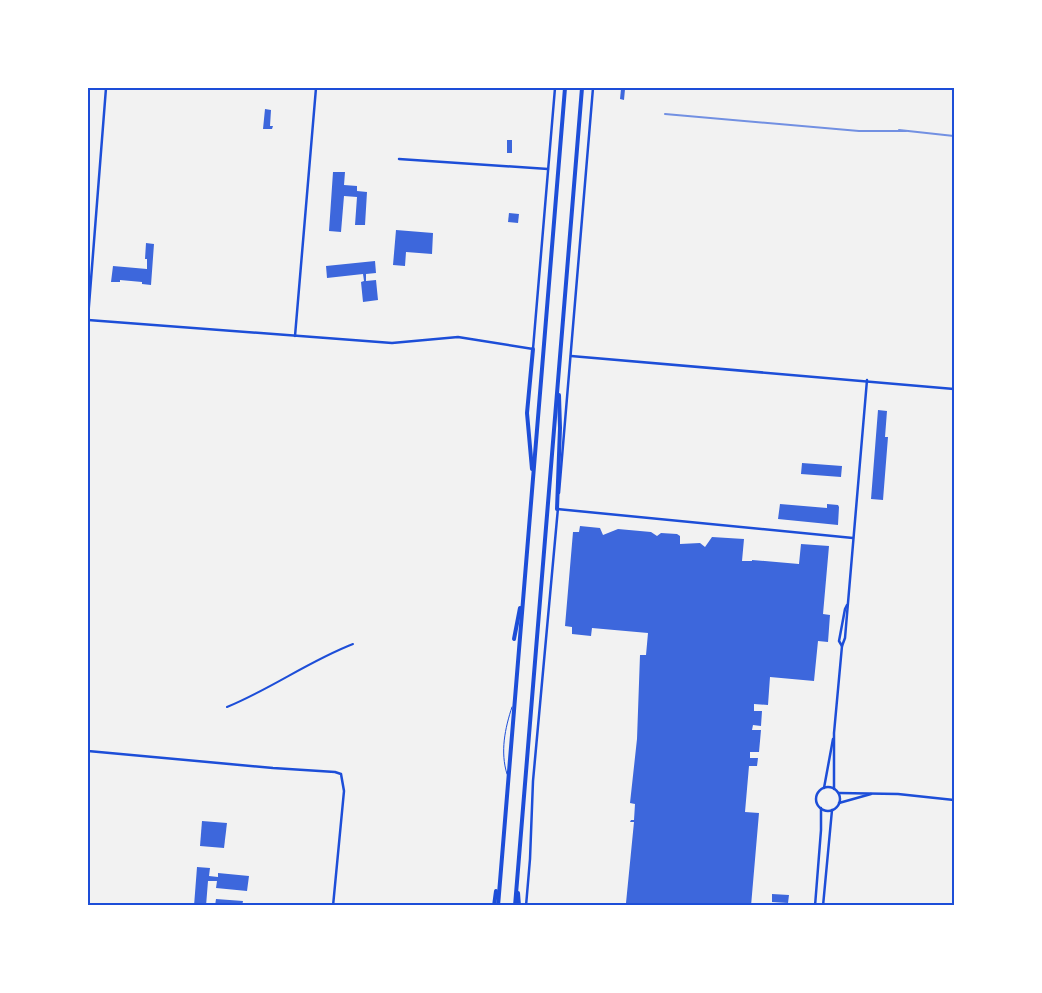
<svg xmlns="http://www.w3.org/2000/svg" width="1042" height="993" font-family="Ubuntu,sans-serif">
<rect width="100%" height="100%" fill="#f2f2f2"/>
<g fill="#3d67dc">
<path d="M621 89H625L624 100 620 99Z"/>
<path d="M265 109 271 110 270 126H273L272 129H263Z"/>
<rect x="507" y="140" width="5" height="13"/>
<path d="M333 172H345L344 185 357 186V191L367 192 365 225H355L357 197 344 196 341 232 329 231Z"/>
<path d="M509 213 519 214 518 223 508 222Z"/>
<path d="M396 230 433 233 432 254 406 252 405 266 393 265Z"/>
<path d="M146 243 154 244 151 285 142 284V282L120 280V282H111L113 266 147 269V259H145Z"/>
<path d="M375 261 376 273 366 274V281L376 280 378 300 363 302 361 282 364 281 363 274 327 278 326 266Z"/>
<path d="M878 410 887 411 885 437H888L883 500 871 499Z"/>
<path d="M802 463 842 466 841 477 801 474Z"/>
<path d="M780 504 827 508V504L838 505 839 507 838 525 778 519Z"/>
<path d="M580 526 600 528 603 535 618 529 651 532 657 536 661 533 677 534 680 536V544L700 543 705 547 712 537 744 539 742 561H752V560L799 564 801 544 829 546 823 614 830 615 828 642 818 641 814 681 770 677 768 705 754 704V711H762L761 726 753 725 752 730H761L759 752H750V758H758L757 766H749L745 812 759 813 751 906H646L626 903 634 822H630L631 820H634L635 804 630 803 637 739 640 655H646L648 633 592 628 591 636 572 634V627L565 626 573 532H579Z"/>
<path d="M202 821 227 823 224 848 200 846Z"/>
<path d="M197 867 210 868 209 876 218 877V873L249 876 247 891 216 888 217 881H208L206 906H194Z"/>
<path d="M772 894 789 895 788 903 772 902Z"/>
<path d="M216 899 243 901 242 906H215Z"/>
</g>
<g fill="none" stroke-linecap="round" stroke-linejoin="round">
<path stroke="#1d4ed8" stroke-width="1" d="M507 774C500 752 505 728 512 707"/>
<path stroke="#1d4ed8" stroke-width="2" d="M227 707C271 689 309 661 353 644"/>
<g stroke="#1d4ed8" stroke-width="2.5">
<path d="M399 159 548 169"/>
<path d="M88 318 106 88"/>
<path d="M88 320 392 343 458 337 533 349 555 88"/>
<path d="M295 336 316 88"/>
<path d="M571 356 954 389"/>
<path d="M559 493 593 88"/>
<path d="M557 509 853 538"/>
<path d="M842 646 845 638 867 380"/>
<path d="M88 751 273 768 335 772 341 774 344 791 333 906"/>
<circle cx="828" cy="799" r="12"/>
<path d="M824 788 833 739"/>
<path d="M834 789V733L842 646 839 641 845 609 847 605"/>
<path d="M839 793 898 794 954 800"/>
<path d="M839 803 871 794"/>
<path d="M526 906 530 859 533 781 558 508"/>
<path d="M815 906 821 830V808"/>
<path d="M823 906 832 810"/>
</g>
<g stroke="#1d4ed8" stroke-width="4">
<path d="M532 469 527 413 533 349"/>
<path d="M557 509 560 428 559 395"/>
<path d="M514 639 520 608"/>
<path d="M518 893 519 906"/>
<path d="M494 906 496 891"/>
<path d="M498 906 565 88"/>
<path d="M515 906 582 88"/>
</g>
<g stroke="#7290e2" stroke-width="2">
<path d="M665 114 859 131H906"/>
<path d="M899 130 954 136"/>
</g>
</g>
<rect width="1042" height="993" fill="none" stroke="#ffffff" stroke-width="178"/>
<rect x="89" y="89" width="864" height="815" fill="none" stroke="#1d4ed8" stroke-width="2"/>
</svg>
